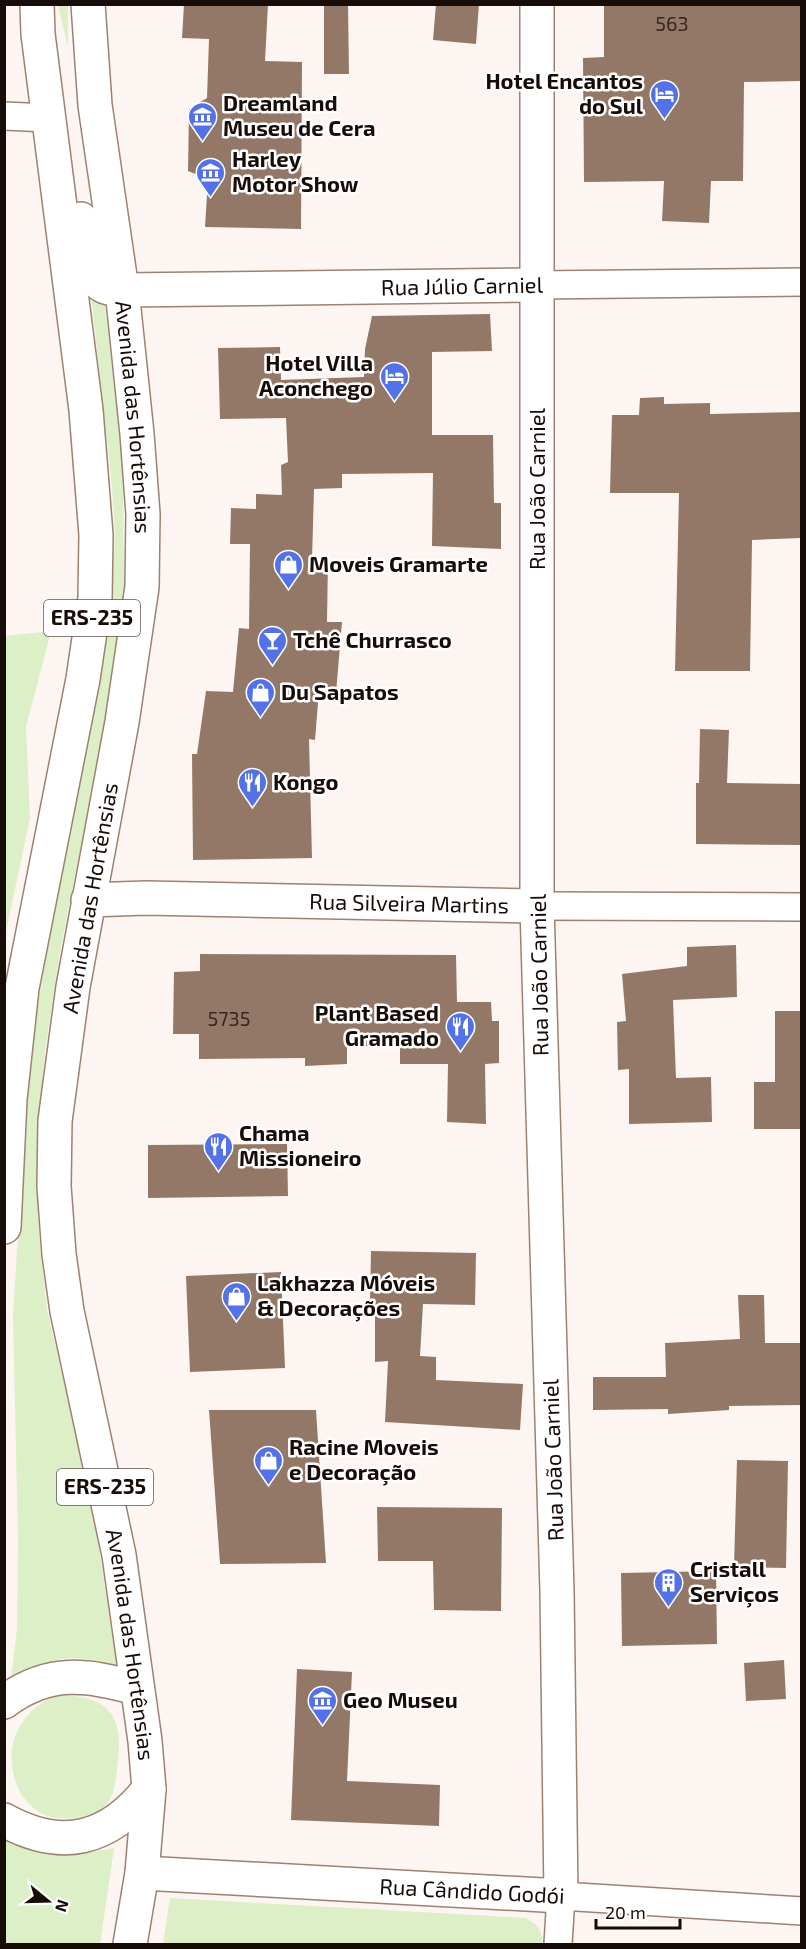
<svg xmlns="http://www.w3.org/2000/svg" width="806" height="1949" font-family="'Exo 2',sans-serif">
<rect width="100%" height="100%" fill="#fcf5f2"/>
<g fill="#dcefc7">
<path d="M58 5H68V47Z"/>
<path d="M90 284 105 305 123 469 124 590 106 722 61 946 45 1051 37 1152 39 1236 47 1309 93 1509 118 1674C75 1645 52 1661 11 1679L17 1629 18 1540 13 1316 27 1087 36 1016 56 898 98 695 112 587 115 535 112 487Z"/>
<path d="M51 631 26 727 30 818 5 936V636Z"/>
<path d="M56 1695C104 1695 124 1711 118 1761 116 1774 116 1789 109 1801 97 1820 59 1823 41 1813 34 1810 26 1801 21 1794 0 1753 15 1714 56 1695Z"/>
<path d="M4 1832C42 1862 70 1856 114 1848L100 1944H5Z"/>
<path d="M170 1898 526 1918C538 1925 543 1930 542 1944H163Z"/>
</g>
<g fill="#947867">
<path d="M184 4H268L265 61 302 62 301 229 205 227 208 179 188 171 189 109 207 98 209 39 182 38Z"/>
<path d="M324 4H348L349 74H324Z"/>
<path d="M436 4H479L476 44 433 40Z"/>
<path d="M604 4H801V81L744 82 743 181H711L709 223 662 221 664 181 584 182 583 58 604 57Z"/>
<path d="M490 314 492 351 432 352V435H493L494 503H501V549L432 546 433 473 342 474V488L314 489 312 560 328 559 327 622H342L336 693 319 691 315 740 309 739 312 858 193 860 192 754H197L206 691 233 692 239 628 249 629 250 544H230L231 508 256 509V494L282 495 281 465 288 462 286 418 220 419 218 348 280 347 281 380 364 377 365 349 372 316Z"/>
<path d="M664 397V404L710 403V414L801 412V538L752 540 750 671H675L679 493H610L612 415H639L640 398Z"/>
<path d="M700 729 729 730 727 783 801 784V845L696 844V783H699Z"/>
<path d="M736 945 737 997 673 1000 676 1078 711 1077 712 1122 629 1124V1069L618 1070 617 1022 626 1021 622 974 687 966V947Z"/>
<path d="M200 954 456 955 457 1002H491L492 1021H499V1063L485 1064 486 1124 447 1122 448 1064H400V1046H347V1064L305 1066V1058L199 1059V1034H173L174 972 200 971Z"/>
<path d="M775 1011H801V1129H754V1082H775Z"/>
<path d="M287 1144 288 1196 148 1198V1145Z"/>
<path d="M371 1251 476 1253 475 1305 423 1304 420 1356 436 1357V1380L523 1384 520 1430 385 1422 388 1361 375 1362V1303H370Z"/>
<path d="M281 1272 285 1368 190 1372 186 1276Z"/>
<path d="M738 1295H764L765 1343H801V1405L729 1406V1410L668 1414V1409L593 1410V1377H666L665 1343 740 1339Z"/>
<path d="M209 1410H316L326 1563 220 1564Z"/>
<path d="M737 1460 788 1461 786 1568 734 1567Z"/>
<path d="M377 1507 502 1508 501 1611 434 1610 433 1561H378Z"/>
<path d="M716 1571 717 1644 622 1646 621 1573Z"/>
<path d="M784 1660 786 1699 746 1701 744 1663Z"/>
<path d="M297 1669 352 1672 347 1781 440 1785 439 1826 291 1820Z"/>
</g>
<g fill="none" stroke-linecap="round" stroke-linejoin="round">
<defs>
<g id="minor">
<path d="M4 116 48 118"/>
<path d="M537 285 802 282"/>
<path d="M537 906 802 907"/>
<path d="M558 1944 561 1896 802 1911"/>
</g>
<g id="tertiary">
<path d="M122 290 537 285"/>
<path id="s1" d="M88 900 146 898 537 906"/>
<path d="M142 1873 561 1896 557 1591 537 906V4"/>
</g>
<g id="primary">
<path id="s2" d="M88 4 95 105 122 290 137 434 143 514 142 587 122 722 73 987 55 1121 54 1186 59 1254 67 1311 119 1555 145 1741 149 1789 142 1873 130 1944"/>
<path d="M81 219C84 238 84 275 103 286 108 289 116 289 122 290"/>
<path d="M4 1227 10 1099 22 988 83 679 95 598 96 535 86 410 38 34 37 4"/>
<path d="M4 1702C50 1668 86 1675 137 1688"/>
<path d="M4 1820C62 1852 109 1840 149 1789"/>
</g>
</defs>
<use href="#minor" stroke="#9e8170" stroke-width="30"/>
<use href="#tertiary" stroke="#9e8170" stroke-width="36"/>
<use href="#primary" stroke="#9e8170" stroke-width="36"/>
<use href="#minor" stroke="#fff" stroke-width="27"/>
<use href="#tertiary" stroke="#fff" stroke-width="33"/>
<use href="#primary" stroke="#fff" stroke-width="33"/>
</g>
<defs>
<symbol id="hotel-pin" viewBox="-11 -11 22 30"><path d="M0 17L-7.5 6A9.5 9.5 0 1 1 7.5 6Z" fill="#5472e7" stroke="#fff"/><path d="M-6-4.5h1.5V1H6V5H4.5V3h-9V5H-6ZM-4 0a1.8 1.8 0 1 1 3.6 0ZM.5 0V-2.5h3Q6-2.5 6 0Z" fill="#fff"/></symbol>
<symbol id="museum-pin" viewBox="-11 -11 22 30"><path d="M0 17L-7.5 6A9.5 9.5 0 1 1 7.5 6Z" fill="#5472e7" stroke="#fff"/><path d="M0-6L6-3V-2H-6V-3ZM-5-1h2V3h-2ZM-1-1h2V3h-2ZM3-1h2V3H3ZM-6 4H6V6H-6Z" fill="#fff"/></symbol>
<symbol id="shop-pin" viewBox="-11 -11 22 30"><path d="M0 17L-7.5 6A9.5 9.5 0 1 1 7.5 6Z" fill="#5472e7" stroke="#fff"/><path d="M-5-2.5h2.3a2.7 3.5 0 0 1 5.4 0H5L5.5 6h-11ZM-1.5-2.5h3a1.5 2.3 0 0 0-3 0Z" fill="#fff"/></symbol>
<symbol id="bar-pin" viewBox="-11 -11 22 30"><path d="M0 17L-7.5 6A9.5 9.5 0 1 1 7.5 6Z" fill="#5472e7" stroke="#fff"/><path d="M-6-5H6L.8 .8V4.5H3.5V6h-7V4.5H-.8V.8Z" fill="#fff"/></symbol>
<symbol id="restaurant-pin" viewBox="-11 -11 22 30"><path d="M0 17L-7.5 6A9.5 9.5 0 1 1 7.5 6Z" fill="#5472e7" stroke="#fff"/><path d="M-5-6h1v4h1v-4h1v4h1v-4h1v5L-1.5 .5V6h-2V.5L-5-1ZM5-6V6H3V1.5H1.5Q1.5-4 5-6Z" fill="#fff"/></symbol>
<symbol id="building-pin" viewBox="-11 -11 22 30"><path d="M0 17L-7.5 6A9.5 9.5 0 1 1 7.5 6Z" fill="#5472e7" stroke="#fff"/><path d="M-4-6H4V6H1V3H-1V6H-4ZM-2.5-4.3h1.7v1.8h-1.7ZM.8-4.3h1.7v1.8H.8ZM-2.5-1h1.7V.8h-1.7ZM.8-1h1.7V.8H.8Z" fill="#fff"/></symbol>
</defs>
<g fill-rule="evenodd">
<use href="#hotel-pin" x="648" y="78" width="33" height="45"/>
<use href="#museum-pin" x="186" y="100" width="33" height="45"/>
<use href="#museum-pin" x="194" y="156" width="33" height="45"/>
<use href="#hotel-pin" x="378" y="360" width="33" height="45"/>
<use href="#shop-pin" x="272" y="548" width="33" height="45"/>
<use href="#bar-pin" x="256" y="624" width="33" height="45"/>
<use href="#shop-pin" x="244" y="676" width="33" height="45"/>
<use href="#restaurant-pin" x="236" y="766" width="33" height="45"/>
<use href="#restaurant-pin" x="444" y="1010" width="33" height="45"/>
<use href="#restaurant-pin" x="202" y="1130" width="33" height="45"/>
<use href="#shop-pin" x="220" y="1280" width="33" height="45"/>
<use href="#shop-pin" x="252" y="1444" width="33" height="45"/>
<use href="#building-pin" x="652" y="1566" width="33" height="45"/>
<use href="#museum-pin" x="306" y="1684" width="33" height="45"/>
</g>
<g text-anchor="middle" stroke-width="5" stroke-linejoin="round" paint-order="stroke">
<g font-size="20" fill="#36271f">
<text x="672" y="31">563</text>
<text x="229" y="1026">5735</text>
</g>
<g fill="#fff" stroke="#5d5551" stroke-width="1.5">
<rect x="44" y="600" width="96" height="36" rx="4.5"/>
<rect x="57" y="1469" width="96" height="36" rx="4.5"/>
</g>
<g font-size="21" font-weight="bold" fill="#170c07">
<text x="92" y="625">ERS-235</text>
<text x="105" y="1494">ERS-235</text>
</g>
<g font-size="22" font-weight="bold" fill="#170c07" stroke="#fff" text-anchor="start">
<text x="643" y="89" text-anchor="end">Hotel Encantos<tspan x="643" dy="25">do Sul</tspan></text>
<text x="223" y="111">Dreamland<tspan x="223" dy="25">Museu de Cera</tspan></text>
<text x="232" y="167">Harley<tspan x="232" dy="25">Motor Show</tspan></text>
<text x="373" y="371" text-anchor="end">Hotel Villa<tspan x="373" dy="25">Aconchego</tspan></text>
<text x="309" y="572">Moveis Gramarte</text>
<text x="293" y="648">Tchê Churrasco</text>
<text x="281" y="700">Du Sapatos</text>
<text x="273" y="790">Kongo</text>
<text x="439" y="1021" text-anchor="end">Plant Based<tspan x="439" dy="25">Gramado</tspan></text>
<text x="239" y="1141">Chama<tspan x="239" dy="25">Missioneiro</tspan></text>
<text x="257" y="1291">Lakhazza Móveis<tspan x="257" dy="25">&amp; Decorações</tspan></text>
<text x="289" y="1455">Racine Moveis<tspan x="289" dy="25">e Decoração</tspan></text>
<text x="690" y="1577">Cristall<tspan x="690" dy="25">Serviços</tspan></text>
<text x="343" y="1708">Geo Museu</text>
</g>
<g font-size="22" fill="#170c07" stroke="#fff">
<text transform="translate(462 286) rotate(-1)" y="8">Rua Júlio Carniel</text>
<text dy="8" stroke="none"><textPath href="#s2" startOffset="416">Avenida das Hortênsias</textPath></text>
<text transform="translate(537 489) rotate(-90)" y="8">Rua João Carniel</text>
<text transform="translate(90 898) rotate(-80)" y="8">Avenida das Hortênsias</text>
<text dy="8" stroke="none"><textPath href="#s1" startOffset="321">Rua Silveira Martins</textPath></text>
<text transform="translate(539 975) rotate(-91)" y="8">Rua João Carniel</text>
<text transform="translate(553 1460) rotate(-92)" y="8">Rua João Carniel</text>
<text dy="8" stroke="none"><textPath href="#s2" startOffset="1658">Avenida das Hortênsias</textPath></text>
<text transform="translate(472 1891) rotate(3)" y="8">Rua Cândido Godói</text>
</g>
</g>
<rect width="806" height="1949" fill="none" stroke="#170c07" stroke-width="12"/>
<g transform="translate(48 1901) rotate(109)" stroke="#ffffff" stroke-width="4.5" paint-order="stroke">
<path d="M0-4.5L10 22L0 15L-10 22Z" fill="#170c07"/>
<text y="-9" font-size="16" font-weight="bold" text-anchor="middle" fill="#170c07">N</text>
</g>
<path d="M596 1919v9h84v-9" fill="none" stroke="#170c07" stroke-width="3"/>
<text x="605" y="1919" font-size="18" fill="#170c07" stroke="#ffffff" stroke-width="4.5" paint-order="stroke">20 m</text>
</svg>
